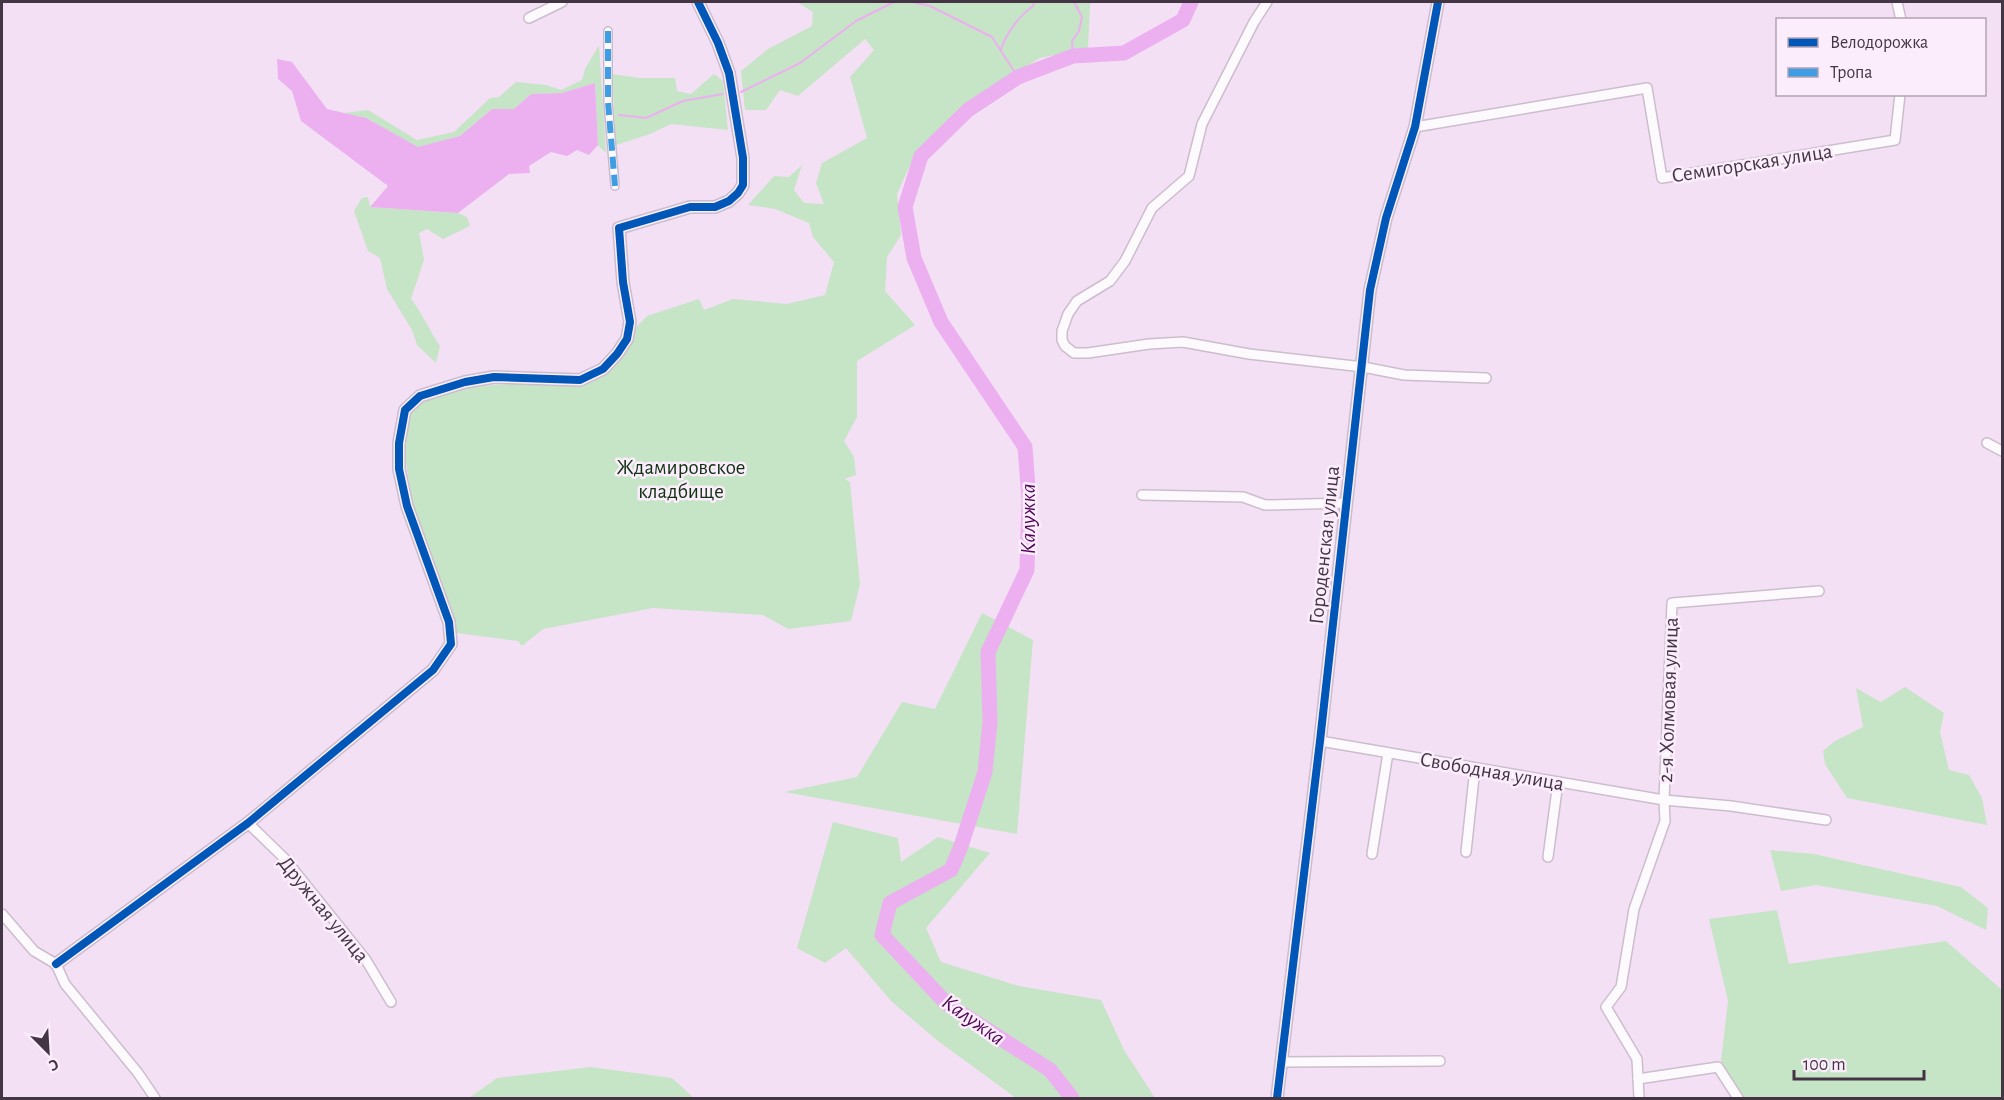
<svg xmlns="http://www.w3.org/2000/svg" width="2004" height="1100" font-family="'Alegreya Sans',sans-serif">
<rect width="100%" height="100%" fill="#f4e0f5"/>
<g fill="#c6e4c6">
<path d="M797 2H1091L1090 6 1088 48 1040 58 982 93 916 152 897 194 901 235 887 257 885 291 915 325 857 361V417L844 441 854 457 856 475 845 479 850 482 860 584 851 621 788 629 763 615 653 608 543 629 522 646 518 641 457 633C441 586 379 445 418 404 422 401 429 397 434 395 442 391 452 391 461 389 501 382 543 384 584 382L647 316 699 299 704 310 733 299 787 304 825 295 834 262 813 237 809 223 775 209 748 205 774 176 789 177 802 165 794 190 804 203 824 204 816 183 822 163 867 138 850 77 874 50 865 39 798 96 780 90 766 110H745L741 71 768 49 812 26 813 12Z"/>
<path d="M599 45 606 153 598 145 595 83 562 93 531 94 514 109H492L460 136 418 148 366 118 344 113 368 110 417 140 454 132 490 98 499 97 516 82 546 85 561 90 582 80 585 69Z"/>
<path d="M612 74 640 78H675L677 91 691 94 714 74 723 81 728 130 671 124 650 134 616 145Z"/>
<path d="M368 197 370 207 458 213 467 217 470 226 443 239 427 229 419 233 424 260 411 299C423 314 429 330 440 346L436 363 417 345 412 330 387 289 380 258 368 251 354 211 362 198Z"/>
<path d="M982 613 1033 640 1017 834 784 792 857 777 902 702 935 709Z"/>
<path d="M1905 687 1944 713 1940 732 1949 770 1969 775 1982 798 1987 825 1847 798 1825 764 1823 751 1835 741 1863 727 1856 688 1881 702Z"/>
<path d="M833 822 898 838 901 862 938 837 990 853 926 928 941 962 1019 986 1101 1000 1124 1050 1155 1098H1016L938 1041 891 1001 846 948 825 963 797 948Z"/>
<path d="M1770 850 1814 854 1961 887 1988 908 1986 930 1937 906 1816 885 1781 891Z"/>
<path d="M1777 910 1789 964 1946 941 2002 990V1098H1743L1721 1061 1728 1001 1709 919Z"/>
<path d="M591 1067 672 1078 694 1098H469L497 1078Z"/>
</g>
<path fill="#ecb0f0" d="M277 59 292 62 327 109 366 118 418 147 460 136 492 109H514L531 94 562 93 595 83 598 145 589 155 577 150 567 156 551 152 529 166 530 173 509 174 458 213 370 207 388 186 301 121 292 91 278 79Z"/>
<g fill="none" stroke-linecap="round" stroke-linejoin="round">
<g stroke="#ecb0f0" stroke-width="2">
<path d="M912 2 930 6 992 37 1018 77"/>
<path d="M1001 49C1007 32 1019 16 1033 6L1034 2"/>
<path d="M1073 56 1072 41 1079 31 1082 17 1074 2"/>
<path d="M741 92 800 63 856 21 894 2"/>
<path d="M619 115 646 118 683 101 723 94"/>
</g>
<path stroke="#ecb0f0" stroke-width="15" d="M1072 1098 1050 1070 947 1004 882 935 890 903 951 870 961 846 985 772 990 722 988 652 1027 570 1029 500 1025 447 941 322 914 258 905 207 921 156 968 110 1018 77 1073 56 1124 53 1183 20 1191 2"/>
<defs>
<path id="pedestrian" d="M608 31V102L615 186"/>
<g id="minor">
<path d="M1267 2 1254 22 1202 124 1189 176 1152 208 1125 261 1110 281 1077 301 1068 314 1062 331V340L1065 346 1074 353H1088L1149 344 1183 342 1249 354 1363 367 1404 375 1486 378"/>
<path d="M1897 2 1901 20"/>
<path d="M529 18 562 2"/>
<path d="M1415 127 1647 88 1662 178 1895 140 1900 94"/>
<path d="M1987 443 2002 451"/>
<path d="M1142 495 1243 497 1265 505 1347 503"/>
<path d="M1320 741 1664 800 1731 806 1826 820"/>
<path d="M248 823 285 859 366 960 391 1002"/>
<path d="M1466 852 1475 768"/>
<path d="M1372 854 1388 753"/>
<path d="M1548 857 1558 782"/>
<path d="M2 914 34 951 56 964 65 984 138 1073 155 1098"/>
<path d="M1281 1062 1440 1061"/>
<path d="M1638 1079 1718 1067 1738 1098"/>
<path d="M1639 1098 1637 1059 1606 1007 1621 987 1634 909 1665 821 1664 800 1672 603 1819 591"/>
</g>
<g id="tertiary">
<path d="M56 964 248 823 433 670 451 644 449 622 407 506 399 469V443L405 410 420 396 465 382 494 377 580 380 603 369 617 354 627 339 630 322 623 282 619 228 690 207H715L729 201 738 193 743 185V158L729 73 718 43 698 2"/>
<path d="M1277 1098 1320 741 1370 290 1386 218 1415 127 1438 2"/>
</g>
</defs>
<use href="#pedestrian" stroke="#ccbdcd" stroke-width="10"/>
<use href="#minor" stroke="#ccbdcd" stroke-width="12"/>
<use href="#tertiary" stroke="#ccbdcd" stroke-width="14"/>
<use href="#pedestrian" stroke="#fdfafe" stroke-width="7"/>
<use href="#minor" stroke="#fdfafe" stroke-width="9"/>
<use href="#tertiary" stroke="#fdfafe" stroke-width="10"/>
<path stroke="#3f9de3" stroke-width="6" stroke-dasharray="12 6" stroke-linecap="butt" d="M608 31V102L615 186"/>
<defs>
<g id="cycleway">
<path d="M56 964 248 823 433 670 451 644 449 622 407 506 399 469V443L405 410 420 396 465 382 494 377 580 380 603 369 617 354 627 339 630 322 623 282 619 228 690 207H715L729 201 738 193 743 185V158L729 73 718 43 698 2"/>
<path d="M1277 1098 1320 741 1370 290 1386 218 1415 127 1438 2"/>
</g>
</defs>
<use href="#cycleway" stroke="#fcedfc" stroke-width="11"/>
<use href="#cycleway" stroke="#0057b8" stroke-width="8"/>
</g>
<g text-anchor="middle" stroke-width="5" stroke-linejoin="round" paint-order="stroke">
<g font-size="21" fill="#433544" stroke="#fcedfc">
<text transform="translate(1752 163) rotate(-9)" y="7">Семигорская улица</text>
<text transform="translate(1324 545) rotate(-84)" y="7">Городенская улица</text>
<text transform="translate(1668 700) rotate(-88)" y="7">2-я Холмовая улица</text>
<text transform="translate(1492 771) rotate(10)" y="7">Свободная улица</text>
<text transform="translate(324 909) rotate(51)" y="7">Дружная улица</text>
</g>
<g font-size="21" fill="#103212" stroke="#fcedfc">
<text x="681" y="474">Ждамировское<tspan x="681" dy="24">кладбище</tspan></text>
</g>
<g font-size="22" font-style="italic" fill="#4f0755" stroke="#fcedfc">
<text transform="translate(1027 519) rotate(-90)" y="8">Калужка</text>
<text transform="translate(974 1019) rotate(35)" y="8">Калужка</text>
</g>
</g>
<rect width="2004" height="1100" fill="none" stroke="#433544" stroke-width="6"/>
<rect x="1776" y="18" width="210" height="78" fill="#fcedfc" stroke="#b2a3b2" stroke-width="1.5"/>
<rect x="1788" y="38" width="30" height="9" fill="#0057b8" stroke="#b2a3b2" stroke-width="1.5"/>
<text x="1830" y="48" font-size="18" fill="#433544">Велодорожка</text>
<rect x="1788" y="68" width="30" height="9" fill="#3f9de3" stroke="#b2a3b2" stroke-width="1.5"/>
<text x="1830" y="78" font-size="18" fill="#433544">Тропа</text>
<g transform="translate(48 1052) rotate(156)" stroke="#fcedfc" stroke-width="4.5" paint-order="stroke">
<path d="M0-4.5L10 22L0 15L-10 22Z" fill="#433544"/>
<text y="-9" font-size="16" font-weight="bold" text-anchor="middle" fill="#433544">С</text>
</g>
<path d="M1794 1070v9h130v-9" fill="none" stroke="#433544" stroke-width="3"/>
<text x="1803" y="1070" font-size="18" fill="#433544" stroke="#fcedfc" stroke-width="4.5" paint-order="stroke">100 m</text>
</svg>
